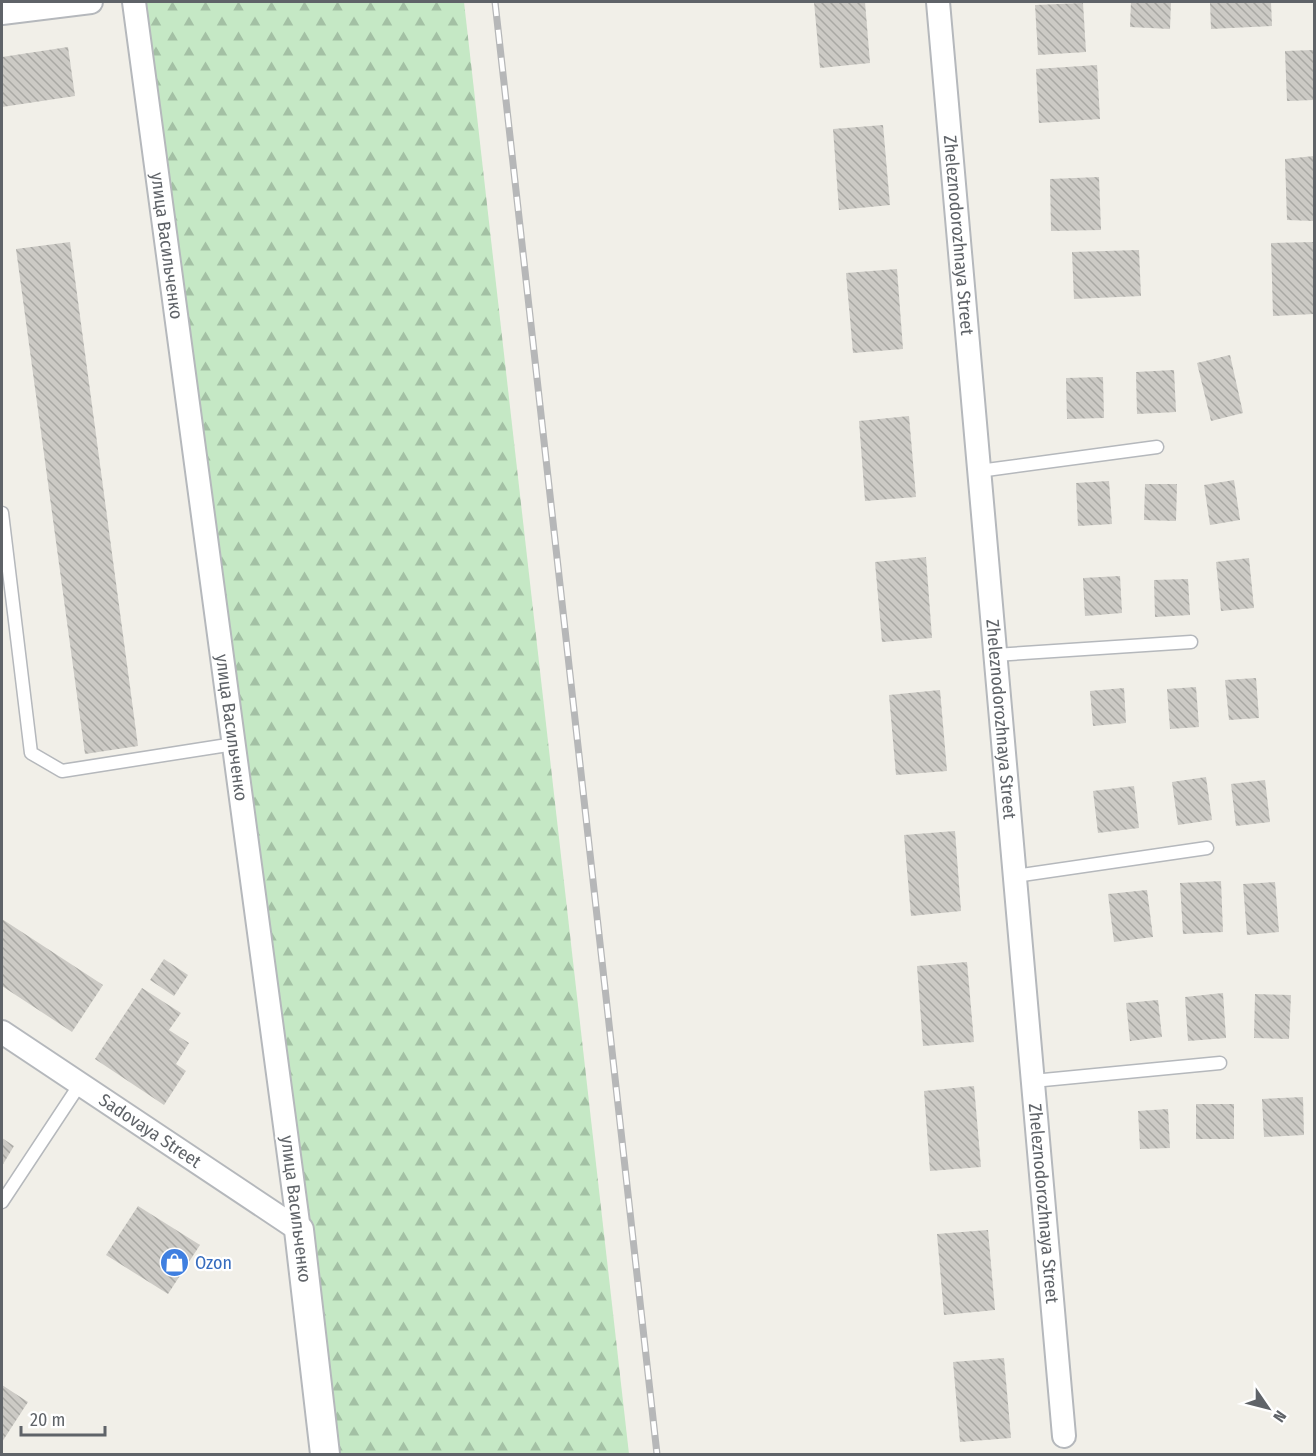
<svg xmlns="http://www.w3.org/2000/svg" width="1316" height="1456" font-family="'Fira Sans Condensed',sans-serif">
<defs>
<pattern id="forest-firs" width="22" height="20" patternUnits="userSpaceOnUse" patternTransform="scale(1.5)"><rect width="22" height="20" fill="#c5e8c5"/><path d="M5 1l3.5 6h-7zM16 11l3.5 6h-7z" fill="#a3c0a4"/></pattern>
<pattern id="building-back-hatch" width="6" height="6" patternUnits="userSpaceOnUse" patternTransform="scale(1.5)"><rect width="6" height="6" fill="#cccac5"/><path d="M-1 5l2 2M0 0l6 6M5-1l2 2" fill="none" stroke="#a9a8a4"/></pattern>
</defs>
<rect width="100%" height="100%" fill="#f1efe8"/>
<path fill="url(#forest-firs)" d="M130 2H464L629 1454H324Z"/>
<g fill="url(#building-back-hatch)">
<path d="M814 2H865L870 63 820 68Z"/>
<path d="M1131 2H1171L1170 29 1130 27Z"/>
<path d="M1210 2H1271L1272 26 1211 29Z"/>
<path d="M1083 3 1086 52 1038 55 1035 5Z"/>
<path d="M68 47 75 96 2 107V57Z"/>
<path d="M1314 50V100L1287 101 1285 51Z"/>
<path d="M1097 65 1100 119 1039 123 1036 69Z"/>
<path d="M883 125 890 205 839 210 833 129Z"/>
<path d="M1314 156V221L1287 220 1285 159Z"/>
<path d="M1099 177 1101 230 1051 231 1050 179Z"/>
<path d="M70 242 138 746 85 754 16 249Z"/>
<path d="M1314 242V314L1273 316 1271 243Z"/>
<path d="M1139 250 1141 296 1074 299 1072 252Z"/>
<path d="M897 269 903 349 853 353 846 273Z"/>
<path d="M1230 355 1243 413 1211 421 1197 363Z"/>
<path d="M1174 370 1176 412 1137 414 1136 372Z"/>
<path d="M1103 377 1104 418 1067 419 1066 378Z"/>
<path d="M909 416 916 497 865 501 859 421Z"/>
<path d="M1234 480 1240 520 1210 525 1204 485Z"/>
<path d="M1109 481 1112 524 1078 526 1076 483Z"/>
<path d="M1145 484H1177L1176 521 1144 520Z"/>
<path d="M926 557 932 638 882 642 875 562Z"/>
<path d="M1249 558 1254 608 1221 611 1216 562Z"/>
<path d="M1120 576 1122 613 1085 616 1083 578Z"/>
<path d="M1188 579 1190 615 1155 617 1154 580Z"/>
<path d="M1256 678 1259 718 1229 720 1225 680Z"/>
<path d="M1196 687 1199 727 1170 729 1167 689Z"/>
<path d="M1124 688 1126 723 1093 726 1090 691Z"/>
<path d="M940 690 947 771 896 775 889 695Z"/>
<path d="M1206 777 1212 820 1178 825 1172 782Z"/>
<path d="M1265 780 1270 822 1236 826 1231 784Z"/>
<path d="M1134 786 1139 828 1098 833 1093 791Z"/>
<path d="M955 831 961 911 911 916 904 835Z"/>
<path d="M1221 881 1223 932 1183 934 1180 883Z"/>
<path d="M1275 882 1279 932 1247 935 1243 884Z"/>
<path d="M1147 890 1153 937 1114 942 1108 894Z"/>
<path d="M2 919 103 985 72 1032 2 986Z"/>
<path d="M164 959 188 975 174 996 150 980Z"/>
<path d="M967 962 974 1042 923 1046 917 966Z"/>
<path d="M142 988 181 1013 169 1030 189 1043 176 1064 186 1071 164 1105 95 1059Z"/>
<path d="M1223 993 1226 1038 1188 1041 1185 997Z"/>
<path d="M1255 994 1291 995 1289 1039 1254 1038Z"/>
<path d="M1158 1000 1162 1037 1130 1041 1126 1003Z"/>
<path d="M974 1086 981 1167 930 1171 924 1091Z"/>
<path d="M1303 1097 1304 1135 1264 1137 1262 1099Z"/>
<rect x="1196" y="1104" width="38" height="35"/>
<path d="M1168 1109 1170 1148 1140 1149 1138 1111Z"/>
<path d="M2 1138 14 1146 2 1166Z"/>
<path d="M138 1206 200 1245 168 1294 106 1255Z"/>
<path d="M988 1230 995 1310 944 1315 937 1234Z"/>
<path d="M1004 1358 1011 1438 960 1442 953 1362Z"/>
<path d="M2 1385 28 1402 2 1442Z"/>
</g>
<g fill="none" stroke-linecap="round" stroke-linejoin="round">
<defs>
<g id="service">
<path d="M979 471 1157 447"/>
<path d="M2 513 31 753 62 771 234 744"/>
<path d="M995 655 1191 642"/>
<path d="M1015 876 1207 848"/>
<path d="M1033 1081 1220 1063"/>
<path d="M2 1202 80 1084"/>
</g>
<g id="minor">
<path id="s1" d="M134 2 299 1230"/>
<path id="s2" d="M938 2 1064 1436"/>
<path d="M2 13 91 2"/>
<path id="s3" d="M2 1032 299 1230"/>
</g>
<path id="tertiary" d="M299 1230 325 1454"/>
</defs>
<use href="#service" stroke="#b5b8bc" stroke-width="15"/>
<use href="#minor" stroke="#b5b8bc" stroke-width="26"/>
<use href="#tertiary" stroke="#b5b8bc" stroke-width="32"/>
<use href="#service" stroke="#fff" stroke-width="12"/>
<use href="#minor" stroke="#fff" stroke-width="22"/>
<use href="#tertiary" stroke="#fff" stroke-width="28"/>
<defs>
<path id="rail" d="M495 2 657 1454"/>
</defs>
<use href="#rail" stroke="#b6b7b8" stroke-width="7"/>
<use href="#rail" stroke="#fff" stroke-width="4.5" stroke-dasharray="14" stroke-linecap="butt"/>
</g>
<defs>
<symbol id="shop-disc" viewBox="-11 -11 22 22"><circle r="9.5" fill="#3f7fe0" stroke="#fff"/><path d="M-5-2.5h2.3a2.7 3.5 0 0 1 5.4 0H5L5.5 6h-11ZM-1.5-2.5h3a1.5 2.3 0 0 0-3 0Z" fill="#fff"/></symbol>
</defs>
<g fill-rule="evenodd">
<use href="#shop-disc" x="158" y="1246" width="33" height="33"/>
</g>
<g text-anchor="middle" stroke-width="4.5" stroke-linejoin="round" paint-order="stroke">
<g font-size="18" fill="#5f6368" stroke="#fff">
<text dy="6" stroke="none"><textPath href="#s2" startOffset="234">Zheleznodorozhnaya Street</textPath></text>
<text dy="6" stroke="none"><textPath href="#s1" startOffset="246">улица Васильченко</textPath></text>
<text dy="6" stroke="none"><textPath href="#s2" startOffset="720">Zheleznodorozhnaya Street</textPath></text>
<text dy="6" stroke="none"><textPath href="#s1" startOffset="732">улица Васильченко</textPath></text>
<text dy="6" stroke="none"><textPath href="#s3" startOffset="178">Sadovaya Street</textPath></text>
<text dy="6" stroke="none"><textPath href="#s2" startOffset="1206">Zheleznodorozhnaya Street</textPath></text>
<text transform="translate(296 1209) rotate(83)" y="6">улица Васильченко</text>
</g>
<g font-size="18" fill="#366cbe" stroke="#fff" text-anchor="start">
<text x="195" y="1269">Ozon</text>
</g>
</g>
<rect width="1316" height="1456" fill="none" stroke="#5f6368" stroke-width="6"/>
<g transform="translate(1268 1408) rotate(125)" stroke="#ffffff" stroke-width="4.5" paint-order="stroke">
<path d="M0-4.5L10 22L0 15L-10 22Z" fill="#5f6368"/>
<text y="-9" font-size="16" font-weight="bold" text-anchor="middle" fill="#5f6368">N</text>
</g>
<path d="M21 1426v9h84v-9" fill="none" stroke="#5f6368" stroke-width="3"/>
<text x="30" y="1426" font-size="18" fill="#5f6368" stroke="#ffffff" stroke-width="4.5" paint-order="stroke">20 m</text>
</svg>
